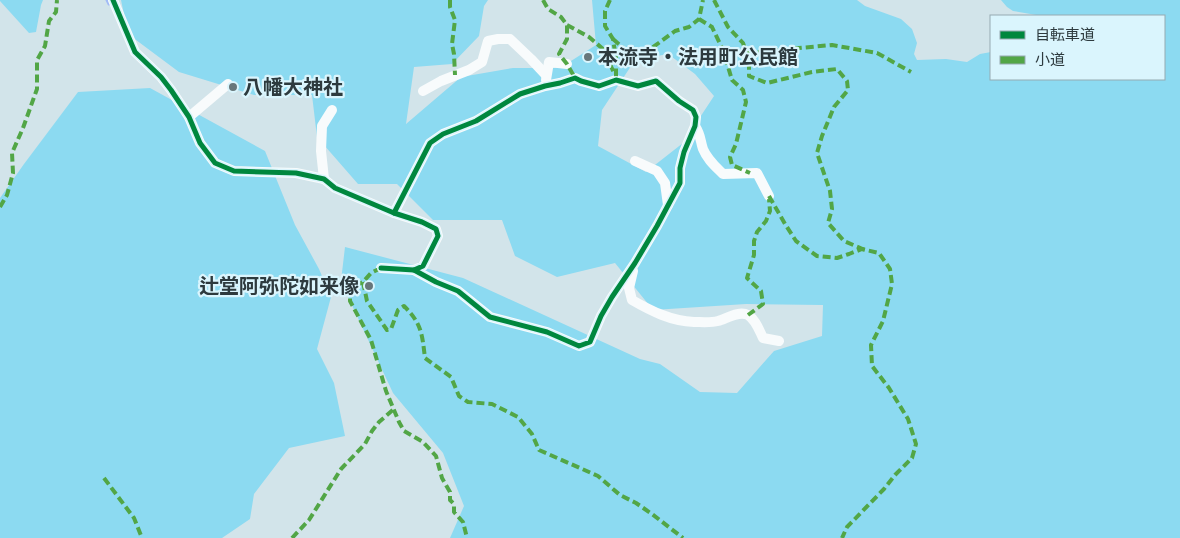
<svg xmlns="http://www.w3.org/2000/svg" width="1180" height="538" font-family="'Zilla Slab','Noto Sans JP',serif">
<rect width="100%" height="100%" fill="#d2e4ea"/>
<g fill="#8cdaf1" fill-rule="evenodd">
<path d="M0 0H43L41 5 36 32 29 33 0 1Z"/>
<path d="M121 0H488L484 6 479 36 452 64 414 67 406 124 461 77 513 68H560L596 45 592 0H857L865 6 901 19 912 29 917 43 914 54 917 60 946 59 967 62 980 54 991 52V79H1164V16H1042L1013 11 1007 7 1001 0H1180V538H450L464 506 443 453 393 393 350 301 341 281 345 247 463 278 640 359 660 364 700 392 737 393 774 351 822 336 823 305 746 304 653 310 615 263 557 277 515 256 502 220H433L397 184H358L317 137 312 95H254L179 72 128 34ZM668 54 695 74 714 96 683 143 646 172 598 146 602 110 635 60Z"/>
<path d="M150 88 265 151 295 225 319 269 331 297 317 349 334 383 345 436 289 448 254 494 250 519 222 538H0V198L24 164 78 92Z"/>
</g>
<g fill="none" stroke-linecap="round" stroke-linejoin="round">
<path stroke="#a2bbf6" stroke-width="3" d="M107 0 109 4"/>
<g stroke="#f8fbfc" stroke-width="10">
<path d="M113 0 135 52 161 77 171 90 189 117 200 143 215 163 234 171 296 173 324 179 335 188 394 213 422 222 436 229 438 236 423 266 414 270"/>
<path d="M546 80 549 62 567 64"/>
<path d="M423 91 441 81 469 70 482 62 488 41 498 39H510L531 59 546 75"/>
<path d="M189 117 228 84"/>
<path d="M695 126C701 135 700 140 703 149 707 159 715 166 723 174L757 173 769 196"/>
<path d="M635 161 657 171 665 183 668 205"/>
<path d="M324 179 321 151 322 126 332 110"/>
<path d="M381 268 414 270 436 282 458 291 490 317 547 332 579 346 590 342 601 316 612 297 635 263 657 226 680 183V168L684 152 695 126 696 117 693 110 679 101 656 81 638 86 616 80 599 86 581 81 575 78 560 83 545 86 520 94 476 121 443 134 430 143 394 213"/>
<path d="M633 271 629 288 632 300C651 311 671 321 694 322 701 322 711 323 718 321 726 319 739 310 748 315 756 320 759 330 763 338L779 341"/>
</g>
<g stroke="#52a646" stroke-width="4" stroke-dasharray="8 4" stroke-linecap="butt">
<path d="M450 0V7L455 20 452 44 454 54 455 75"/>
<path d="M543 0 548 9 561 17 567 25V39L559 54 567 64 575 78"/>
<path d="M610 0 605 11V26L613 39 616 58V80"/>
<path d="M714 0 728 27 743 43 749 61V76L767 83 812 72 837 69 847 81 848 90 834 107 822 136 817 153 830 191 832 209 828 223 844 241 865 250"/>
<path d="M699 19 712 27 723 50 732 80 743 90 746 102 736 144 730 157 732 165 750 173"/>
<path d="M567 25 589 37 603 49 615 75"/>
<path d="M613 39 631 55 645 53 675 31 689 27 699 19 703 0"/>
<path d="M746 53 832 45 877 53 911 72"/>
<path d="M769 196 785 224 796 241 817 256 837 258 849 254 862 249 879 253 890 269 892 284 883 321 871 345 872 366 889 388 908 419 916 444 912 458 895 475 884 489 847 527 842 538"/>
<path d="M0 207 7 195 13 173 12 153 23 128 37 89V60L45 46 49 21 56 12 57 0"/>
<path d="M381 268 371 273 363 282 350 288V301L371 340 386 391 399 422 404 431 423 442 436 456 442 478 450 492V500L454 504V512L463 522 467 538"/>
<path d="M363 282 367 301 387 330 391 329 398 310 404 306C422 324 422 334 425 358L451 377 459 396 468 402 492 404 518 417 532 434 539 450 598 476 620 495 636 503 652 514 683 538"/>
<path d="M748 315 763 304 761 291 747 278 754 255V241L757 232 766 221 770 211 769 199"/>
<path d="M104 478 134 518 142 538"/>
<path d="M292 538 309 520 341 469 365 444 372 431 379 422 394 409"/>
</g>
<defs>
<g id="cycleway">
<path d="M113 0 135 52 161 77 171 90 189 117 200 143 215 163 234 171 296 173 324 179 335 188 394 213 422 222 436 229 438 236 423 266 414 270"/>
<path d="M381 268 414 270 436 282 458 291 490 317 547 332 579 346 590 342 601 316 612 297 635 263 657 226 680 183V168L684 152 695 126 696 117 693 110 679 101 656 81 638 86 616 80 599 86 581 81 575 78 560 83 545 86 520 94 476 121 443 134 430 143 394 213"/>
</g>
</defs>
<use href="#cycleway" stroke="#daf5fd" stroke-width="8"/>
<use href="#cycleway" stroke="#00873e" stroke-width="5"/>
</g>
<g fill="#67767a" stroke="#daf5fd" stroke-width="2">
<circle cx="588" cy="57" r="5"/>
<circle cx="233" cy="87" r="5"/>
<circle cx="369" cy="286" r="5"/>
</g>
<g text-anchor="middle" stroke-width="4.5" stroke-linejoin="round" paint-order="stroke">
<g font-size="20" font-weight="bold" fill="#2d3a3e" stroke="#daf5fd" text-anchor="start">
<text x="598" y="64">本流寺・法用町公民館</text>
<text x="243" y="94">八幡大神社</text>
<text x="359" y="293" text-anchor="end">辻堂阿弥陀如来像</text>
</g>
</g>
<rect x="990" y="15" width="175" height="65" fill="#daf5fd" stroke="#95aab1"/>
<rect x="1000" y="31" width="25" height="8" fill="#00873e" stroke="#95aab1"/>
<text x="1035" y="40" font-size="15" fill="#2d3a3e">自転車道</text>
<rect x="1000" y="56" width="25" height="8" fill="#52a646" stroke="#95aab1"/>
<text x="1035" y="65" font-size="15" fill="#2d3a3e">小道</text>
</svg>
